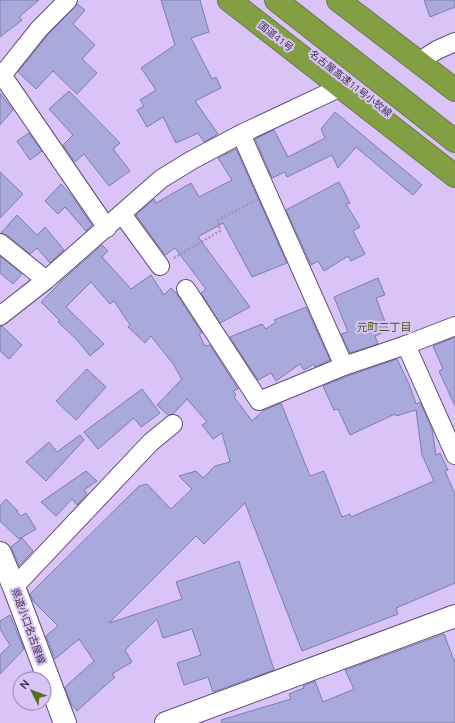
<svg xmlns="http://www.w3.org/2000/svg" width="455" height="723" font-family="Ubuntu,'Noto Sans JP',sans-serif">
<rect width="100%" height="100%" fill="#dac4f7"/>
<g fill="#a9a9dc" stroke="#7d7cad">
<path d="M0 0H39L19 17 22 20 0 37Z"/>
<path d="M161 0H200L209 32 191 38 212 79 216 77 221 88 195 101 218 134 204 142 198 133 176 143 163 117 147 127 137 110 144 106 140 100 156 90 141 68 175 45Z"/>
<path d="M424 0H455V7L430 17Z"/>
<path d="M77 4 85 10 73 24 95 45 82 59 97 73 77 94 53 71 36 89 18 72 47 36Z"/>
<path d="M69 91 120 143 113 149 130 171 109 186 84 154 75 162 63 145 73 135 49 109Z"/>
<path d="M0 93 13 110 0 125Z"/>
<path d="M335 112 422 185 413 195 356 147 338 168 332 155 287 177 285 172 272 178 255 139 274 130 288 157 325 138 321 129Z"/>
<path d="M29 133 42 151 30 160 17 141Z"/>
<path d="M236 149 287 263 252 277 223 223 198 237 250 307 220 323 201 293 206 289 175 248 165 255 136 215 154 199 156 203 191 183 199 197 232 180 218 158Z"/>
<path d="M0 172 23 194 0 218Z"/>
<path d="M339 182 350 203 346 204 360 227 353 231 365 254 351 261 348 256 324 271 318 261 311 265 286 210Z"/>
<path d="M61 184 71 195 92 225 86 231 65 207 58 214 45 201Z"/>
<path d="M17 215 37 235 45 227 64 250 50 263 37 248 30 254 7 235 1 233Z"/>
<path d="M102 245 108 251 102 257 131 289 151 275 164 295 171 288 176 293 202 333 199 334 205 346 210 345 238 389 233 391 236 395 234 397 252 421 263 411 281 403 310 476 324 471 342 517 350 514 351 517 434 481 422 455 416 410 396 416 395 414 350 435 338 409 334 410 323 386 348 376 397 359 409 384 416 404 420 402 432 429 436 455 440 453 448 470 445 471 455 494V583L396 608 398 614 302 651 245 503 204 544 196 536 109 623 182 599 176 582 239 561 274 670 213 692 208 677 184 685 177 663 201 655 192 629 163 638 157 619 125 650 132 662 112 674 115 677 77 711 71 704 65 687 94 661 79 639 55 659 46 636 58 626 33 601 30 594 139 486 147 484 171 509 192 489 179 476 196 471 203 478 215 466 230 462 222 433 213 439 202 425 207 422 187 399 173 414 168 415 157 405 179 382 182 380 174 365 151 336 145 343 128 327 130 325 114 301 110 304 91 282 66 307 104 344 90 356 77 340 58 322 60 321 41 302 59 284V283Z"/>
<path d="M0 256 22 274 13 284 0 273Z"/>
<path d="M378 278 385 295 376 298 388 330 375 336 378 344 350 353 341 334 348 332 334 297Z"/>
<path d="M306 307 330 360 315 367 314 364 304 370 300 364 276 381 271 373 258 380 230 337 262 324 266 329 276 322 274 320Z"/>
<path d="M0 326H2L22 345 9 359 0 351Z"/>
<path d="M455 337V406L439 371 443 369 433 346Z"/>
<path d="M87 369 106 387 76 420 56 401Z"/>
<path d="M142 389 160 413 141 427 134 418 98 449 84 432Z"/>
<path d="M80 435 84 440 46 481 26 462 49 442 57 452Z"/>
<path d="M86 471 97 481 84 490 87 494 77 505 72 499 56 516 41 502Z"/>
<path d="M6 499 18 511 17 512 21 516 26 513 36 529 19 539 0 521V506Z"/>
<path d="M22 538 33 551 19 566 11 547Z"/>
<path d="M10 615 24 649 0 674V655L10 645 0 629V621Z"/>
<path d="M444 634 455 663V723H222L221 720 291 699 289 694 304 688 303 686 315 681 323 702 354 689 345 670Z"/>
</g>
<g fill="none" stroke-linecap="round" stroke-linejoin="round">
<defs>
<g id="street">
<path d="M418 62 437 50 455 42"/>
<path d="M0 72 107 228"/>
<path d="M0 78 39 29 68 0"/>
<path d="M122 214 160 266"/>
<path d="M0 243 46 280"/>
<path d="M186 289 259 401 344 366 241 134"/>
<path d="M0 316 46 280 161 179 192 160 241 134 341 87"/>
<path d="M406 345 455 455"/>
<path d="M344 366 406 345 455 326"/>
<path d="M14 587 151 442 173 424"/>
</g>
<g id="secondary">
<path d="M0 553 14 587 65 723"/>
<path d="M166 723 455 616"/>
</g>
<g id="highway">
<path d="M229 0 455 176"/>
<path d="M276 0 455 141"/>
<path d="M338 0 455 90"/>
</g>
</defs>
<use href="#street" stroke="#604c77" stroke-width="20"/>
<use href="#secondary" stroke="#604c77" stroke-width="24"/>
<use href="#highway" stroke="#697a44" stroke-width="24"/>
<path stroke="#a492bb" stroke-width="2.5" stroke-dasharray="2 2" stroke-linecap="butt" d="M174 258 220 231 218 220 254 201"/>
<use href="#street" stroke="#fff" stroke-width="18"/>
<use href="#secondary" stroke="#fff" stroke-width="22"/>
<use href="#highway" stroke="#82a043" stroke-width="22"/>
</g>
<g text-anchor="middle" stroke-width="4" stroke-linejoin="round" paint-order="stroke">
<g font-size="10" fill="#3b3246" stroke="#dac4f7">
<text transform="translate(276 36) rotate(38)" y="4">国道41号</text>
<text transform="translate(351 83) rotate(38)" y="4">名古屋高速11号小牧線</text>
<text transform="translate(29 626) rotate(70)" y="4">県道小口名古屋線</text>
</g>
<g font-size="11" fill="#485e15" stroke="#dac4f7">
<text x="384" y="331">元町二丁目</text>
</g>
</g>
<g transform="translate(32 691) rotate(312)"><circle r="19" fill="#dac4f7" stroke="#9a8ab0"/>
<path d="M0-3L7 15L0 10L-7 15Z" fill="#576f20"/>
<text y="-6" font-size="11" font-weight="bold" text-anchor="middle" fill="#3b3246">N</text>
</g>
</svg>
